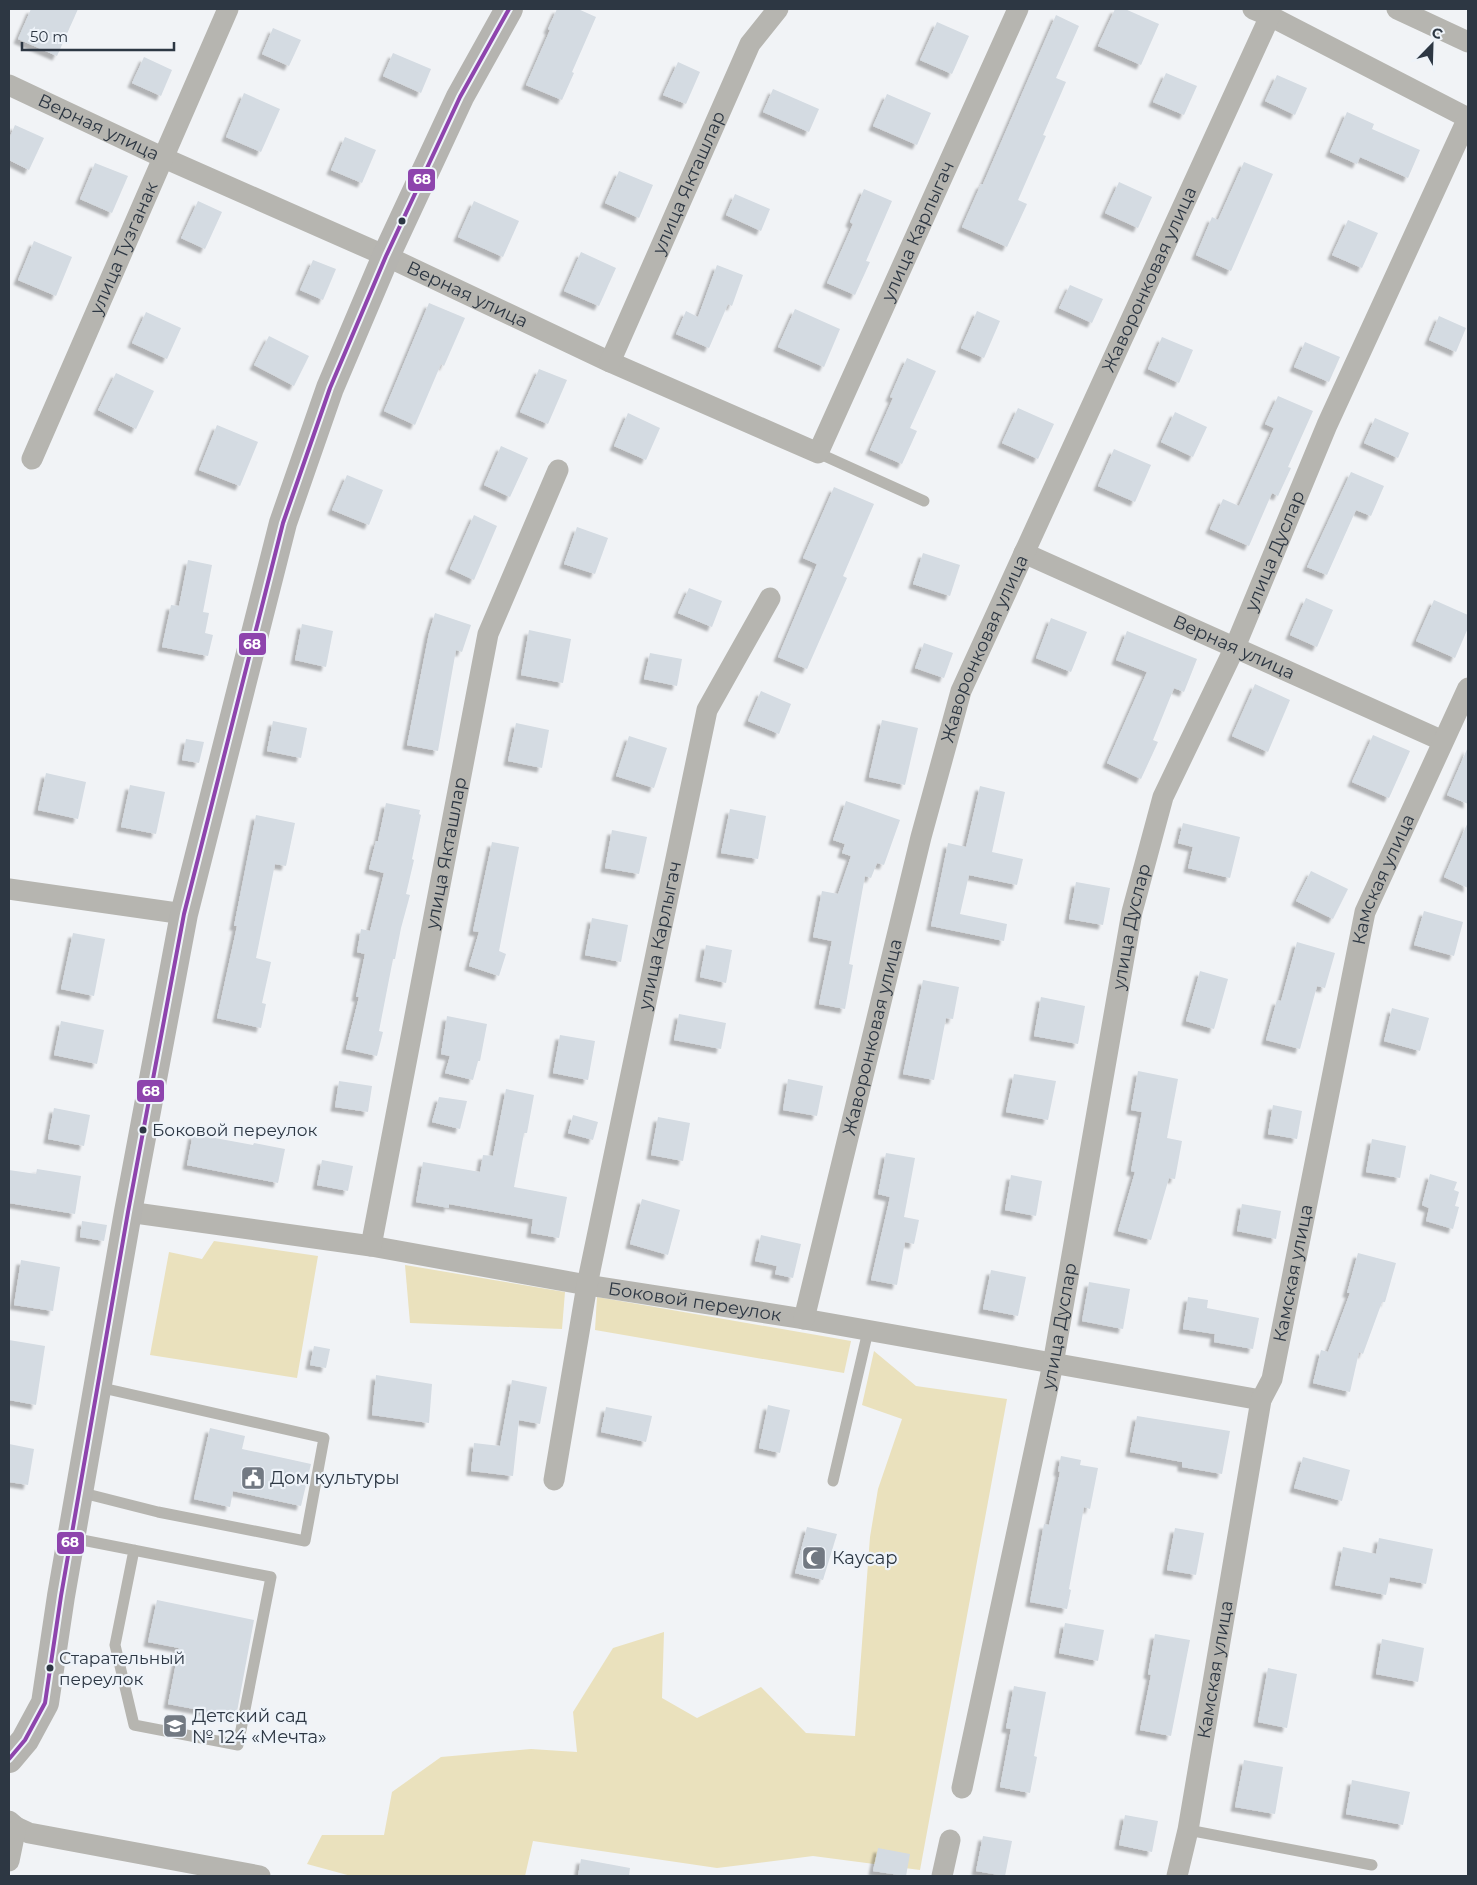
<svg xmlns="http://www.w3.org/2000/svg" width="1477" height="1885" font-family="Montserrat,sans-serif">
<defs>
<filter id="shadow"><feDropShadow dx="-4.5" dy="4.5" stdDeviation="1" flood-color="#0004"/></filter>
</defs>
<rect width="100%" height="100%" fill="#f1f3f6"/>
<g fill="#eae1bd">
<path d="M214 1241 318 1256 297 1378 150 1355 169 1252 202 1259Z"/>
<path d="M405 1265 565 1292 562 1329 410 1323Z"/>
<path d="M597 1297 851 1341 844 1373 595 1330Z"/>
<path d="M874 1351 916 1386 1007 1399 920 1870 813 1856 717 1868 533 1841 525 1876H351L307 1864 322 1835H384L392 1792 441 1757 531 1749 577 1752 573 1712 613 1648 664 1632 662 1698 697 1718 761 1687 806 1733 855 1736 870 1537 878 1489 902 1419 862 1405Z"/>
</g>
<g fill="#d4dbe2" filter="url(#shadow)">
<path d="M31 9H78L57 56 18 39Z"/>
<path d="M557 9H578L596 17 572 72 574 73 562 100 526 85 550 30 548 29Z"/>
<path d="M1115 9H1125L1159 24 1141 65 1098 46Z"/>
<path d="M1056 15 1079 26 1056 78 1066 82 1043 135 1046 136 1018 200 1027 204 1007 247 962 227 981 184H983Z"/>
<path d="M937 22 969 36 952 74 920 60Z"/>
<path d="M273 28 301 40 289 66 262 54Z"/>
<path d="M393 53 431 69 421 93 383 76Z"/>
<path d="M144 57 172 70 161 96 132 83Z"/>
<path d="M678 62 700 72 686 104 663 95Z"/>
<path d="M1166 73 1197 86 1184 115 1153 102Z"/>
<path d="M1277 75 1307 88 1295 115 1265 101Z"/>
<path d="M773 89 819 109 809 132 763 112Z"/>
<path d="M244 93 280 109 261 152 226 137Z"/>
<path d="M887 94 931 113 917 145 873 126Z"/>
<path d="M1347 112 1374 124 1372 129 1420 150 1408 178 1360 157 1357 164 1330 152Z"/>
<path d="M15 125 44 138 29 170 9 160V139Z"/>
<path d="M345 137 376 150 362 183 331 170Z"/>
<path d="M1244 162 1273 174 1231 271 1196 255 1212 217 1218 220Z"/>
<path d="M95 163 128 176 112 213 80 199Z"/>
<path d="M619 171 653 185 639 218 605 203Z"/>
<path d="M1119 182 1152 197 1138 228 1105 213Z"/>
<path d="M864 189 892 201 866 261 870 262 855 295 827 283 853 224 850 222Z"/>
<path d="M735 194 770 209 761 231 726 215Z"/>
<path d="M198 201 222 212 205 249 181 238Z"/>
<path d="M474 201 519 221 503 257 458 237Z"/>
<path d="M1348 220 1378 233 1362 268 1332 255Z"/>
<path d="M34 241 72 257 56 296 18 280Z"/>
<path d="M581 252 616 268 599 306 564 291Z"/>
<path d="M313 260 336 269 323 300 300 290Z"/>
<path d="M717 265 743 275 732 306 728 304 709 348 676 334 686 311 698 317Z"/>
<path d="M1070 285 1103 299 1092 323 1059 308Z"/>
<path d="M429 303 465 318 444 366 441 364 415 425 384 411Z"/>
<path d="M795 309 840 329 824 367 778 347Z"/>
<path d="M977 311 1000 321 984 358 961 348Z"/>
<path d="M146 312 181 328 167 359 132 343Z"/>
<path d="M1439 316 1466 328 1456 352 1429 340Z"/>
<path d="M269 336 309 356 294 386 254 365Z"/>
<path d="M1162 337 1193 350 1179 383 1148 369Z"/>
<path d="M1305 342 1340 357 1329 382 1294 367Z"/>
<path d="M907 358 936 371 910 428 917 431 902 464 870 450 893 398 890 397Z"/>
<path d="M539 369 567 380 548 424 520 412Z"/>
<path d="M116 373 154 391 136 429 98 410Z"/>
<path d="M1278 396 1313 411 1288 467 1291 468 1278 496 1272 493 1249 546 1210 529 1223 499 1239 506 1274 428 1265 424Z"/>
<path d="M1018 408 1054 424 1038 459 1002 443Z"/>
<path d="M1175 412 1207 427 1193 457 1161 442Z"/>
<path d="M628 413 660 428 646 460 614 446Z"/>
<path d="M1375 418 1409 433 1398 458 1364 443Z"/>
<path d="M217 425 258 442 240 486 199 470Z"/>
<path d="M501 446 528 458 510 497 484 485Z"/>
<path d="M1114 449 1151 465 1135 502 1098 486Z"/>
<path d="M1351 472 1384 486 1371 516 1356 510 1327 575 1307 567Z"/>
<path d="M347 475 383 490 369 525 332 510Z"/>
<path d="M834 487 874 504 843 576 847 578 807 669 778 657 817 564 803 558Z"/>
<path d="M474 515 497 526 474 580 450 569Z"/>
<path d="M577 527 608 538 595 574 564 564Z"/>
<path d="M923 553 960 565 950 596 913 584Z"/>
<path d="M188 560 212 565 203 612 209 613 205 633 213 635 208 656 162 647 171 605 179 606Z"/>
<path d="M689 588 722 601 712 627 678 613Z"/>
<path d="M1306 598 1333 610 1317 647 1290 635Z"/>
<path d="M1434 600 1468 615V628L1455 658 1416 641Z"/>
<path d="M435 613 471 625 462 652 456 650 438 751 407 745 429 633Z"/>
<path d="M1051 618 1087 632 1071 672 1036 658Z"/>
<path d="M302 624 333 631 326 667 295 660Z"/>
<path d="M529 630 571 639 563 683 521 675Z"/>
<path d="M1127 631 1197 659 1184 692 1174 688 1153 740 1158 742 1141 779 1107 763 1147 672 1116 660Z"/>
<path d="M924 643 953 653 944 678 915 668Z"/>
<path d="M650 653 682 659 677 686 644 679Z"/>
<path d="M1255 684 1290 700 1268 752 1232 736Z"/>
<path d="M761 691 791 704 779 734 748 721Z"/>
<path d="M882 720 918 728 905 785 869 777Z"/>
<path d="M273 721 307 728 301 758 267 751Z"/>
<path d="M516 723 549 730 542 768 508 761Z"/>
<path d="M1373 735 1410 751 1389 798 1352 782Z"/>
<path d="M629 736 667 748 654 788 616 776Z"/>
<path d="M186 739 204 742 199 763 182 760Z"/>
<path d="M1468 747V804L1447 795Z"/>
<path d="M46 773 86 782 78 819 38 810Z"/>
<path d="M130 785 165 792 156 834 121 827Z"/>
<path d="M980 786 1005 792 992 852 1023 859 1017 885 969 875 960 914 1007 924 1004 941 931 926 948 843 966 847Z"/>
<path d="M846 801 900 820 884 865 877 863 871 878 865 876 849 964 853 965 845 1009 819 1004 832 941 813 937 822 891 838 894 851 856 842 853 845 844 833 840Z"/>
<path d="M386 803 420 810 419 814 421 815 412 859 414 860 406 894 410 895 401 928 395 959H393L379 1031 383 1032 377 1056 346 1049 359 997H356L365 954 357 952 361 929 370 931 384 873 369 869 376 841H378Z"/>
<path d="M730 809 766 816 758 859 721 853Z"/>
<path d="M256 815 295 823 286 866 275 864 256 958 271 962 262 1003 266 1004 261 1028 217 1018 237 926H234Z"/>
<path d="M1468 822V888L1444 877Z"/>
<path d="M1183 823 1240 837 1230 878 1188 868 1193 847 1178 843Z"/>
<path d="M612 830 647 837 639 874 605 868Z"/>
<path d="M492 842 519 847 499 951 506 954 499 976 469 966 479 932 473 931Z"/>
<path d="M1311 871 1348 889 1333 919 1296 901Z"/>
<path d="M1076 882 1110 888 1103 925 1069 919Z"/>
<path d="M1424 911 1463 922 1454 956 1414 945Z"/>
<path d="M592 918 628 925 621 962 585 955Z"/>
<path d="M73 933 105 939 94 996 61 989Z"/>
<path d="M1297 942 1335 953 1325 988 1317 986 1300 1049 1266 1040 1277 1000 1281 1001Z"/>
<path d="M706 945 732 950 726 983 700 977Z"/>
<path d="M1200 971 1228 979 1214 1029 1186 1021Z"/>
<path d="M923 980 959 987 953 1019 946 1018 934 1080 903 1074Z"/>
<path d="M1041 997 1085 1006 1078 1044 1034 1036Z"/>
<path d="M1392 1008 1429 1018 1420 1051 1384 1041Z"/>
<path d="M679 1014 726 1023 721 1049 674 1040Z"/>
<path d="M447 1016 487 1024 480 1061H478L473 1080 445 1073 450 1056 441 1054Z"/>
<path d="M61 1021 104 1030 97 1064 54 1055Z"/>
<path d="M560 1035 595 1041 588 1080 553 1073Z"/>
<path d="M1138 1071 1178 1079 1167 1138 1182 1141 1175 1179 1169 1178 1151 1240 1118 1231 1135 1172 1131 1171 1142 1112 1131 1110Z"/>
<path d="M1014 1074 1056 1081 1048 1120 1006 1112Z"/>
<path d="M788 1079 823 1086 817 1116 783 1110Z"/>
<path d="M339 1081 372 1086 368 1112 335 1107Z"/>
<path d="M506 1089 534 1095 527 1133H524L514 1187 567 1197 559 1238 531 1233 533 1219 449 1204V1208L416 1202 423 1162 480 1172 483 1155 493 1156Z"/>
<path d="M439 1097 467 1101 460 1129 432 1122Z"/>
<path d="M1273 1105 1302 1111 1297 1139 1268 1134Z"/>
<path d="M54 1108 90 1115 84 1146 48 1139Z"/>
<path d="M573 1115 598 1122 593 1140 568 1133Z"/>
<path d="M658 1117 690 1123 683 1161 651 1155Z"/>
<path d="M193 1134 253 1145 254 1143 285 1149 278 1183 187 1165Z"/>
<path d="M1372 1139 1406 1146 1400 1178 1366 1172Z"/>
<path d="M886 1153 915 1158 904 1217 919 1220 914 1244 905 1242 897 1285 871 1280 890 1197 878 1194Z"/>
<path d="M322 1160 353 1166 348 1191 317 1185Z"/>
<path d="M37 1169 81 1176 75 1214 9 1203V1170L36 1174Z"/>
<path d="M1430 1174 1457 1182 1454 1190 1459 1192 1455 1206 1459 1207 1453 1229 1426 1221 1429 1208 1422 1205Z"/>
<path d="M1011 1175 1042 1181 1036 1216 1005 1210Z"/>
<path d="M642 1199 680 1210 668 1255 630 1244Z"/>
<path d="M1242 1204 1281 1211 1276 1239 1237 1231Z"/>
<path d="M82 1221 107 1225 104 1241 80 1237Z"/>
<path d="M761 1235 801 1244 793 1278 775 1274 777 1266 755 1261Z"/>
<path d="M1358 1253 1396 1263 1385 1302H1382L1363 1354 1359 1352 1350 1392 1313 1383 1321 1350 1328 1352 1350 1293H1347Z"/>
<path d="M21 1260 60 1267 53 1311 14 1305Z"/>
<path d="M991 1270 1026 1277 1018 1316 983 1309Z"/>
<path d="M1089 1282 1130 1289 1123 1329 1082 1321Z"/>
<path d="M1188 1297 1208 1300 1207 1308 1259 1318 1253 1349 1214 1342 1215 1334 1183 1329Z"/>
<path d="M9 1340 45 1346 36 1405 9 1400Z"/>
<path d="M314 1346 330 1349 326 1368 310 1365Z"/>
<path d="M376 1375 432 1384 429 1423 372 1415Z"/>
<path d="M512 1380 547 1387 540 1424 519 1420 513 1476 471 1471 474 1443 500 1446Z"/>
<path d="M768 1405 790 1410 780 1453 759 1448Z"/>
<path d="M606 1407 652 1416 646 1442 601 1432Z"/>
<path d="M1137 1416 1230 1431 1222 1474 1182 1467V1462L1130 1452Z"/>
<path d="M210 1428 245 1436 242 1449 311 1464 301 1506 233 1491 230 1507 194 1499Z"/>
<path d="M9 1444 34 1449 28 1485 9 1482Z"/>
<path d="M1061 1456 1081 1460 1080 1465 1098 1468 1090 1509 1084 1507 1069 1589 1071 1590 1067 1609 1030 1602 1044 1524 1049 1525 1060 1472 1058 1471Z"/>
<path d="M1303 1457 1350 1470 1342 1501 1294 1488Z"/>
<path d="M807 1527 837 1534 823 1580 795 1573Z"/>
<path d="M1175 1528 1204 1533 1196 1575 1167 1570Z"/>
<path d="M1379 1538 1433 1549 1426 1584 1390 1577 1386 1595 1335 1585 1343 1547 1376 1554Z"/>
<path d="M157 1600 254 1620 236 1717 168 1704 179 1648 148 1642Z"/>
<path d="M1065 1623 1104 1630 1098 1661 1059 1653Z"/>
<path d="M1155 1634 1190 1640 1171 1736 1140 1730 1151 1675 1148 1674Z"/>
<path d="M1382 1639 1424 1648 1418 1682 1376 1674Z"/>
<path d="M1268 1668 1297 1674 1287 1728 1258 1722Z"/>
<path d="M1014 1686 1046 1692 1034 1756 1037 1757 1030 1793 1000 1787 1011 1729 1006 1728Z"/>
<path d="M1244 1760 1283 1767 1275 1814 1235 1807Z"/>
<path d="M1352 1780 1410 1792 1403 1825 1346 1814Z"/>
<path d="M1125 1815 1158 1821 1152 1852 1119 1845Z"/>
<path d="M983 1836 1012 1841 1005 1876 976 1871Z"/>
<path d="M878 1848 910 1854 906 1876 873 1871Z"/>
<path d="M581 1859 630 1868 629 1876H578Z"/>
</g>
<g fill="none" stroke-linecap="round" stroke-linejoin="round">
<g stroke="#b6b5b0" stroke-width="11">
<path d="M818 453 924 501"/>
<path d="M833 1481 868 1331"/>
<path d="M79 1492 158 1512 305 1541 324 1438 98 1387"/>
<path d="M72 1538 271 1577 238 1745 134 1725 115 1645 134 1550"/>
<path d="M1188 1830 1372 1865"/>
</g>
<g stroke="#b6b5b0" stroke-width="21">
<path d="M1253 9 1270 16 1468 118"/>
<path d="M1397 9 1468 42"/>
<path id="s1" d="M9 85 164 158 386 256 610 362 818 453 1018 9"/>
<path id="s2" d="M610 362 750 44 778 9"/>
<path id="s3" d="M32 459 228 9"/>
<path id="s4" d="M1024 553 1443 741"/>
<path d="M9 889 184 914"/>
<path id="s5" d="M128 1212 371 1246 587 1285 804 1319 1261 1400"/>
<path id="s6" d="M371 1246 488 634 558 470"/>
<path id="s7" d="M804 1319 921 837 961 691 1270 16"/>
<path id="s8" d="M554 1480 587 1285 707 710 770 598"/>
<path id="s9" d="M962 1788 1053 1364 1132 912 1163 797 1235 647 1327 425 1468 118"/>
<path d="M9 1821 16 1827 29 1833 260 1876"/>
<path d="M9 1861 16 1827"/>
<path d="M942 1876 950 1840"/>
<path id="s10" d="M1177 1876 1188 1830 1261 1400 1272 1379 1365 912 1468 688"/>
</g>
<path stroke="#b5b4b0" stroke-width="28" d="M9 1759 25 1740 45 1703 61 1596 128 1212 184 914 283 523 330 388 386 256 460 97 509 9"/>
<defs>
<path id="bus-1" d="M9 1759 25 1740 45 1703 61 1596 128 1212 184 914 283 523 330 388 386 256 460 97 509 9"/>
</defs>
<use href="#bus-1" stroke="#eef3f9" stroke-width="8"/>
<use href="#bus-1" stroke="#8e44ad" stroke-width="4"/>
</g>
<defs>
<symbol id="civic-square" viewBox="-11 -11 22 22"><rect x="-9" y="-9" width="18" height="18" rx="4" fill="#727982" stroke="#eef3f9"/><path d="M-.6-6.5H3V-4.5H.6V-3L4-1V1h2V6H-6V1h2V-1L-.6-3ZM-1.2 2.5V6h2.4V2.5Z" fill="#fff"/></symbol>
<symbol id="mosque-square" viewBox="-11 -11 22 22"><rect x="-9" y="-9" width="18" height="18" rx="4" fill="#727982" stroke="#eef3f9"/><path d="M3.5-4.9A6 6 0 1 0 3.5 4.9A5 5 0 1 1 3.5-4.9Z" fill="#fff"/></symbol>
<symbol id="school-square" viewBox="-11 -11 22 22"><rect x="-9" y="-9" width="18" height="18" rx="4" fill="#727982" stroke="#eef3f9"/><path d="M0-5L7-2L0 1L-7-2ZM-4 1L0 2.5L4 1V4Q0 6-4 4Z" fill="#fff"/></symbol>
</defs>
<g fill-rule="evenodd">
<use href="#civic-square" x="239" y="1464" width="28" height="28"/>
<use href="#mosque-square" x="800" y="1544" width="28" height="28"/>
<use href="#school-square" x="161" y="1712" width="28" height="28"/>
</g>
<g fill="#2d3743" stroke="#eef3f9" stroke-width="2">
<circle cx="402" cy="221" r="4.5"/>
<circle cx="143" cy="1130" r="4.5"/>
<circle cx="50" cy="1668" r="4.5"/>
</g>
<g text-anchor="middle" stroke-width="4.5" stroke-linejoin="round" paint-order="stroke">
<g font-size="17" fill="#2d3743" stroke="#eef3f9" text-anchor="start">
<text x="152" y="1136">Боковой переулок</text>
<text x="59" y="1664">Старательный<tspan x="59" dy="21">переулок</tspan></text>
</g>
<g font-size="18" fill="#2d3743" stroke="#eef3f9">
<text dy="6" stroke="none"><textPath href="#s1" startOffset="99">Верная улица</textPath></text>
<text dy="6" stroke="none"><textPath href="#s2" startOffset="196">улица Якташлар</textPath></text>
<text dy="6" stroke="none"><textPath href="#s1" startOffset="1132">улица Карлыгач</textPath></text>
<text dy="6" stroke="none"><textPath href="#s3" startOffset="230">улица Тузганак</textPath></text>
<text dy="6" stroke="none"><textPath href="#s7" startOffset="1100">Жаворонковая улица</textPath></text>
<text dy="6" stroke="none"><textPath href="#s1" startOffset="504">Верная улица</textPath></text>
<text dy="6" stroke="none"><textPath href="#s9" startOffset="1282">улица Дуслар</textPath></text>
<text dy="6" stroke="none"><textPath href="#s4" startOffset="230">Верная улица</textPath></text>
<text dy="6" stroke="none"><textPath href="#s7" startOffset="695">Жаворонковая улица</textPath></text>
<text dy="6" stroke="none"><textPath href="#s6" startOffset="400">улица Якташлар</textPath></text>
<text dy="6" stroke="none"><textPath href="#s10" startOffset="1020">Камская улица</textPath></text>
<text dy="6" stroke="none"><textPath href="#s9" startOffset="878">улица Дуслар</textPath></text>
<text dy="6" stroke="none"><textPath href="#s8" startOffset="555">улица Карлыгач</textPath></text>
<text dy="6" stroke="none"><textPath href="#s7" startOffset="290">Жаворонковая улица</textPath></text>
<text dy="6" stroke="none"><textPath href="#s10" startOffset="615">Камская улица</textPath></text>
<text dy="6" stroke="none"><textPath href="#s5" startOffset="574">Боковой переулок</textPath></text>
<text dy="6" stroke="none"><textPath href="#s9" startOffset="472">улица Дуслар</textPath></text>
<text dy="6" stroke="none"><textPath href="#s10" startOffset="210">Камская улица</textPath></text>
</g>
<g font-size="18" fill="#2d3743" stroke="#eef3f9" text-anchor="start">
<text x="270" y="1484">Дом культуры</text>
<text x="832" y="1564">Каусар</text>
<text x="192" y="1722">Детский сад<tspan x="192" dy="21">№ 124 «Мечта»</tspan></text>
</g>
</g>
<g stroke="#eef3f9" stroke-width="2">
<rect x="407" y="168" width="29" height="24" rx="5" fill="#8e44ad"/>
<rect x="238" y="632" width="29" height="24" rx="5" fill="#8e44ad"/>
<rect x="136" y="1079" width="29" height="24" rx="5" fill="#8e44ad"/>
<rect x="56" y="1531" width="29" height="24" rx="5" fill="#8e44ad"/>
</g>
<g font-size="14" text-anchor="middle" font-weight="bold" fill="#fff">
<text x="422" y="184">68</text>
<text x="252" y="649">68</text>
<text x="151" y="1096">68</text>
<text x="70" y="1547">68</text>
</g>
<rect width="1477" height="1885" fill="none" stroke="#2d3743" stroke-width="20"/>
<g transform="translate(1432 45) rotate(23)" stroke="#eef3f9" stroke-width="4" paint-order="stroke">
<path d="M0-4L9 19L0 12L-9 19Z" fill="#2d3743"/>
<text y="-8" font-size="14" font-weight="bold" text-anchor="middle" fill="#2d3743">С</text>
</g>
<path d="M22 42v8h152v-8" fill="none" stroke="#2d3743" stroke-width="2.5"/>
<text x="30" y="42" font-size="15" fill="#2d3743" stroke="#eef3f9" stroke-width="4" paint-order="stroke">50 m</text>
</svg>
